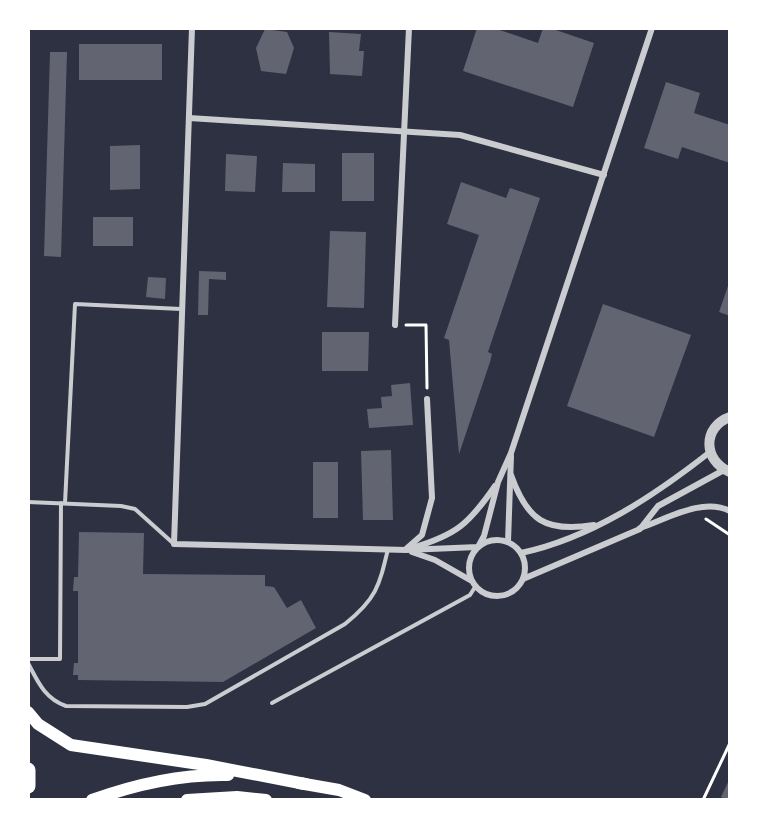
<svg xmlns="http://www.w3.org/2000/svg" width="758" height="828" font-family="'Fira Sans',sans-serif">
<rect width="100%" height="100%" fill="#2d3142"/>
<g fill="#626471">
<path d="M477 28H494L538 43 543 28H550L594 43 573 107 463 71Z"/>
<path d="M265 29 287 32 294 48 286 74 261 71 256 48Z"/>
<path d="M329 32 361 34 359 51H364L362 76 330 74Z"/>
<rect x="79" y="44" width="83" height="36"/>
<path d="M50 52H67L61 257 44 256Z"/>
<path d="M666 82 700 93 694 113 730 125V163L682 147 678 159 644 148Z"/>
<path d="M140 145V189L110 190V146Z"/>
<rect x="342" y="153" width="32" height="48"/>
<path d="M226 154 257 156 255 192 225 191Z"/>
<path d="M283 163 315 164V192H282Z"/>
<path d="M461 182 506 198 510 188 540 198 488 352 492 354 490 362 459 454 449 340 444 338 479 235 447 224Z"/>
<rect x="93" y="217" width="40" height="29"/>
<path d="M330 231 366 232 364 308 327 307Z"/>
<path d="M199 271 226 272V280L209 279 208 315H198Z"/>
<path d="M148 277 166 278 165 299 146 297Z"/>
<path d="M729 283H730V316L719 312Z"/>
<path d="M603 304 691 335 654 437 567 406Z"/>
<path d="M322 332H369L368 371H322Z"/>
<path d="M410 383 413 425 369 428 367 409 382 408 381 397 392 396 391 385Z"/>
<path d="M391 450 393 520H363L361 451Z"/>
<rect x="313" y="462" width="25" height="56"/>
<path d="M79 532 144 533 143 574 265 575V586L274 587 287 608 301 600 316 628 223 682 78 680V675H73L74 663H78V591H73L74 577H78Z"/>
<path d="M730 778V800H726L721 797Z"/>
</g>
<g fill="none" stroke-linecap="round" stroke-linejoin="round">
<g stroke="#fff" stroke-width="3">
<path d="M406 325H426L427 388"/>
<path d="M706 519 730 535"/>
<path d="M703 800 730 743"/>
</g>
<g stroke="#caccd0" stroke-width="4">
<path d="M28 502 121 506 135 509 174 544"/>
<path d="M65 503 75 304 181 309"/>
<path d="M28 659H60L61 503"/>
<path d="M28 663C38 682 45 699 66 706L187 707 205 704 345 624C376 599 379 587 388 549"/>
<path d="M272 703 470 595 475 587"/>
</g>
<g stroke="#caccd0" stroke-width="6">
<path d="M192 28 174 544 406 550 478 547 484 536 498 482 511 453 652 28"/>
<path d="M189 118 460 135 604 175"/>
<path d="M395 325 409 28"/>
<path d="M511 475C527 520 545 533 594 525"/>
<path d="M640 528C667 519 702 497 730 511"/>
<circle cx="497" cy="568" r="28"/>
<path d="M508 542 511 456"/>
<path d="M412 548C456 535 469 524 495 486"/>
<path d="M406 549 422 535 432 498 427 399"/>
<path d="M412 552 435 560 470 580"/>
<path d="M521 553C591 538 654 496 710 452"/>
<path d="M523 579 640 529 658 506 724 470"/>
</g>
<path stroke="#caccd0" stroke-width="10" d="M730 417C702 427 703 461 730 472"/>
<g stroke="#fff" stroke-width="12">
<path d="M28 712 38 724 71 745 206 765 305 784"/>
<path d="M299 783 339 790 365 800"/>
<path d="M92 800C136 784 181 774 228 775"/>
<path d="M187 800 237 797 266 800"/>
</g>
<path stroke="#fff" stroke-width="15" d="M28 770V786"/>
</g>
<rect width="758" height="828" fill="none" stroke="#ffffff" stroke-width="60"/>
</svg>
